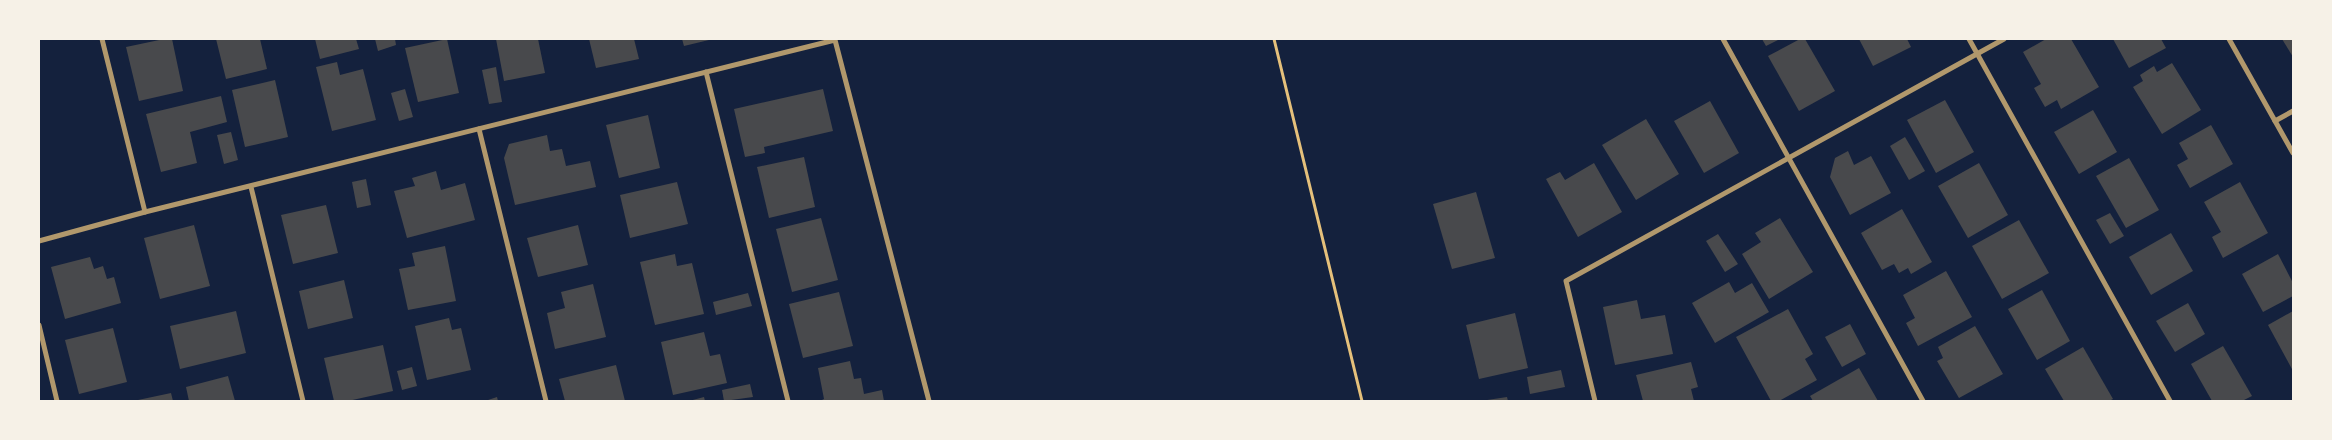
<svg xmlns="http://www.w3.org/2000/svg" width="2332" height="440" font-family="'PT Sans Narrow',sans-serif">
<rect width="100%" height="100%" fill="#14213d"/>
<g fill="#48494c">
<path d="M164 39H172L183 91 139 101 126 47Z"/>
<path d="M216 39H260L267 69 226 79Z"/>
<path d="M315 39H356L359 49 320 59Z"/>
<path d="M375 39H395L396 45 378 51Z"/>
<path d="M447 39 459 93 418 102 405 48Z"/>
<path d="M496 39H538L545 73 504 81Z"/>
<path d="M589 39H634L639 59 596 68Z"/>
<path d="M682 39H709V40L684 46Z"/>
<path d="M1762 39H1780L1766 46Z"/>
<path d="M1800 39H1805L1835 91 1799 111 1768 56Z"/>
<path d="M1859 39H1907L1911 47 1873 66Z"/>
<path d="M2046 39H2071L2099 87 2061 109 2057 100 2045 107 2034 88 2041 84 2023 52Z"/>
<path d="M2113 39H2161L2166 48 2129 68Z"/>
<path d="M2282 39H2293V57Z"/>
<path d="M337 62 340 75 363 69 376 120 332 131 316 67Z"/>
<path d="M2172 63 2201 110 2162 134 2133 87 2143 81 2140 75 2154 66 2157 72Z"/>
<path d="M496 67 502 102 489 104 482 70Z"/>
<path d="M275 80 288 137 245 147 232 90Z"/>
<path d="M405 89 413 117 399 121 391 93Z"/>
<path d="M823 89 833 131 764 147 765 153 745 157 734 109Z"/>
<path d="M221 96 227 122 190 132 197 163 161 172 146 114Z"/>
<path d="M1945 100 1974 152 1936 173 1907 120Z"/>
<path d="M1710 101 1739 153 1704 173 1674 121Z"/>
<path d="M2093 110 2117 152 2079 174 2054 132Z"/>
<path d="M648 115 660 168 619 178 606 125Z"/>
<path d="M1646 119 1679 174 1636 200 1602 145Z"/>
<path d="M2211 125 2233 164 2190 188 2177 165 2188 159 2179 143Z"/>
<path d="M231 132 238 160 224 164 217 135Z"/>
<path d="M547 135 550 151 562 149 566 166 590 161 596 187 515 205 504 158 509 144Z"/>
<path d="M1905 137 1925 171 1909 180 1890 146Z"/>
<path d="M1848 151 1854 165 1871 156 1891 193 1850 215 1830 177 1835 158Z"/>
<path d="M804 157 815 207 769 218 757 167Z"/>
<path d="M2129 158 2159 210 2126 228 2096 176Z"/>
<path d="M1594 163 1622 212 1578 237 1546 179 1560 172 1565 180Z"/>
<path d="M1979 163 2008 215 1968 238 1938 186Z"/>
<path d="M436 171 441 190 465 183 475 220 407 238 394 191 415 186 412 178Z"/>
<path d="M366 179 371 205 357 208 352 182Z"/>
<path d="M677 182 688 224 630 238 620 195Z"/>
<path d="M2240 182 2268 233 2223 258 2212 237 2221 232 2204 202Z"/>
<path d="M1476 192 1495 258 1452 269 1433 204Z"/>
<path d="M326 205 338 253 293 264 281 215Z"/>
<path d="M1902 209 1932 262 1911 274 1908 268 1899 273 1894 264 1882 270 1861 233Z"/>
<path d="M2110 213 2124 236 2110 244 2096 220Z"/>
<path d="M821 218 838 280 792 292 776 229Z"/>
<path d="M1780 218 1813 272 1769 299 1742 254 1761 242 1755 233Z"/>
<path d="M2019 220 2049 273 2002 299 1972 246Z"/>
<path d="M194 225 210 286 160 299 144 238Z"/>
<path d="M578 225 588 265 538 277 527 238Z"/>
<path d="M2171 233 2193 271 2151 295 2129 257Z"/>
<path d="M1718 234 1738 264 1725 272 1706 241Z"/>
<path d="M445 246 456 301 408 310 399 269 415 266 412 253Z"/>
<path d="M675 254 677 266 692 263 704 314 655 325 640 262Z"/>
<path d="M2278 254 2293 283V296L2263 312 2242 274Z"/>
<path d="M90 257 94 269 103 266 107 279 114 277 121 303 65 319 51 267Z"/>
<path d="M1946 271 1972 317 1918 346 1906 323 1915 318 1903 295Z"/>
<path d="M344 280 353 318 308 329 299 291Z"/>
<path d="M1729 282 1735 293 1752 283 1769 312 1715 343 1692 303Z"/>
<path d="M593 284 606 337 555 349 547 313 565 308 561 292Z"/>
<path d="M2042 290 2070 341 2037 360 2008 309Z"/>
<path d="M839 292 853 346 803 358 789 304Z"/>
<path d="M748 293 752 306 716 315 713 302Z"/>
<path d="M1637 300 1641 319 1665 315 1673 354 1615 365 1603 307Z"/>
<path d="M2188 303 2205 334 2175 352 2156 321Z"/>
<path d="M1788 309 1813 354 1805 359 1817 380 1779 401H1771L1736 337Z"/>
<path d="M236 311 246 353 180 369 170 326Z"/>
<path d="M2293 311V371L2268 325Z"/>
<path d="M1515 313 1528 368 1479 379 1466 325Z"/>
<path d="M449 318 452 330 461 328 471 370 427 380 415 326Z"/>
<path d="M1850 324 1866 354 1842 367 1825 337Z"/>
<path d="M1975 326 2003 374 1959 398 1937 361 1943 358 1938 347Z"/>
<path d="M113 328 127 382 79 394 65 340Z"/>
<path d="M704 332 710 356 720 354 727 383 673 395 661 342Z"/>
<path d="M383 345 393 391 348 401H334L324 358Z"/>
<path d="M2223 346 2252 396 2242 401H2212L2191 364Z"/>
<path d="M2083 347 2113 399 2109 401H2064L2045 369Z"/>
<path d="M850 361 854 379 861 378 864 394 882 390 884 401H820L824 399 818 368Z"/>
<path d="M1691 362 1698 387 1691 389 1694 401H1643L1636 375Z"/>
<path d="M616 365 625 401H565L559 379Z"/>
<path d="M412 367 417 386 402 390 397 371Z"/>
<path d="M1859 368 1878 401H1813L1810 396Z"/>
<path d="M1561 370 1565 387 1530 394 1527 377Z"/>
<path d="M228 376 235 401H189L186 387Z"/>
<path d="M750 384 753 397 724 401 722 390Z"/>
<path d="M171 393 173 401H138V400Z"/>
<path d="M497 397 498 401H485Z"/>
<path d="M704 397 705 401H689Z"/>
<path d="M1507 397 1508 401H1488L1487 400Z"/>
</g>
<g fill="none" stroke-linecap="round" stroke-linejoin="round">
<path stroke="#e5c07b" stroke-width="3" d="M1274 39 1362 401"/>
<g stroke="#b1986c" stroke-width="5">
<path d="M102 39 145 212"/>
<path d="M1723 39 1923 401"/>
<path d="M1969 39 2170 401"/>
<path d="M2229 39 2293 153"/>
<path d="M706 72 788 401"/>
<path d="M2275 121 2293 111"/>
<path d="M479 129 546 401"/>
<path d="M251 187 303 401"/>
<path d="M39 241 145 212 835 40 929 401"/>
<path d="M39 325 57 401"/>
<path d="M1595 401 1566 281 2004 39"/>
</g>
</g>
<rect width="2332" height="440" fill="none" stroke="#f6f1e7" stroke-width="80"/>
</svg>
